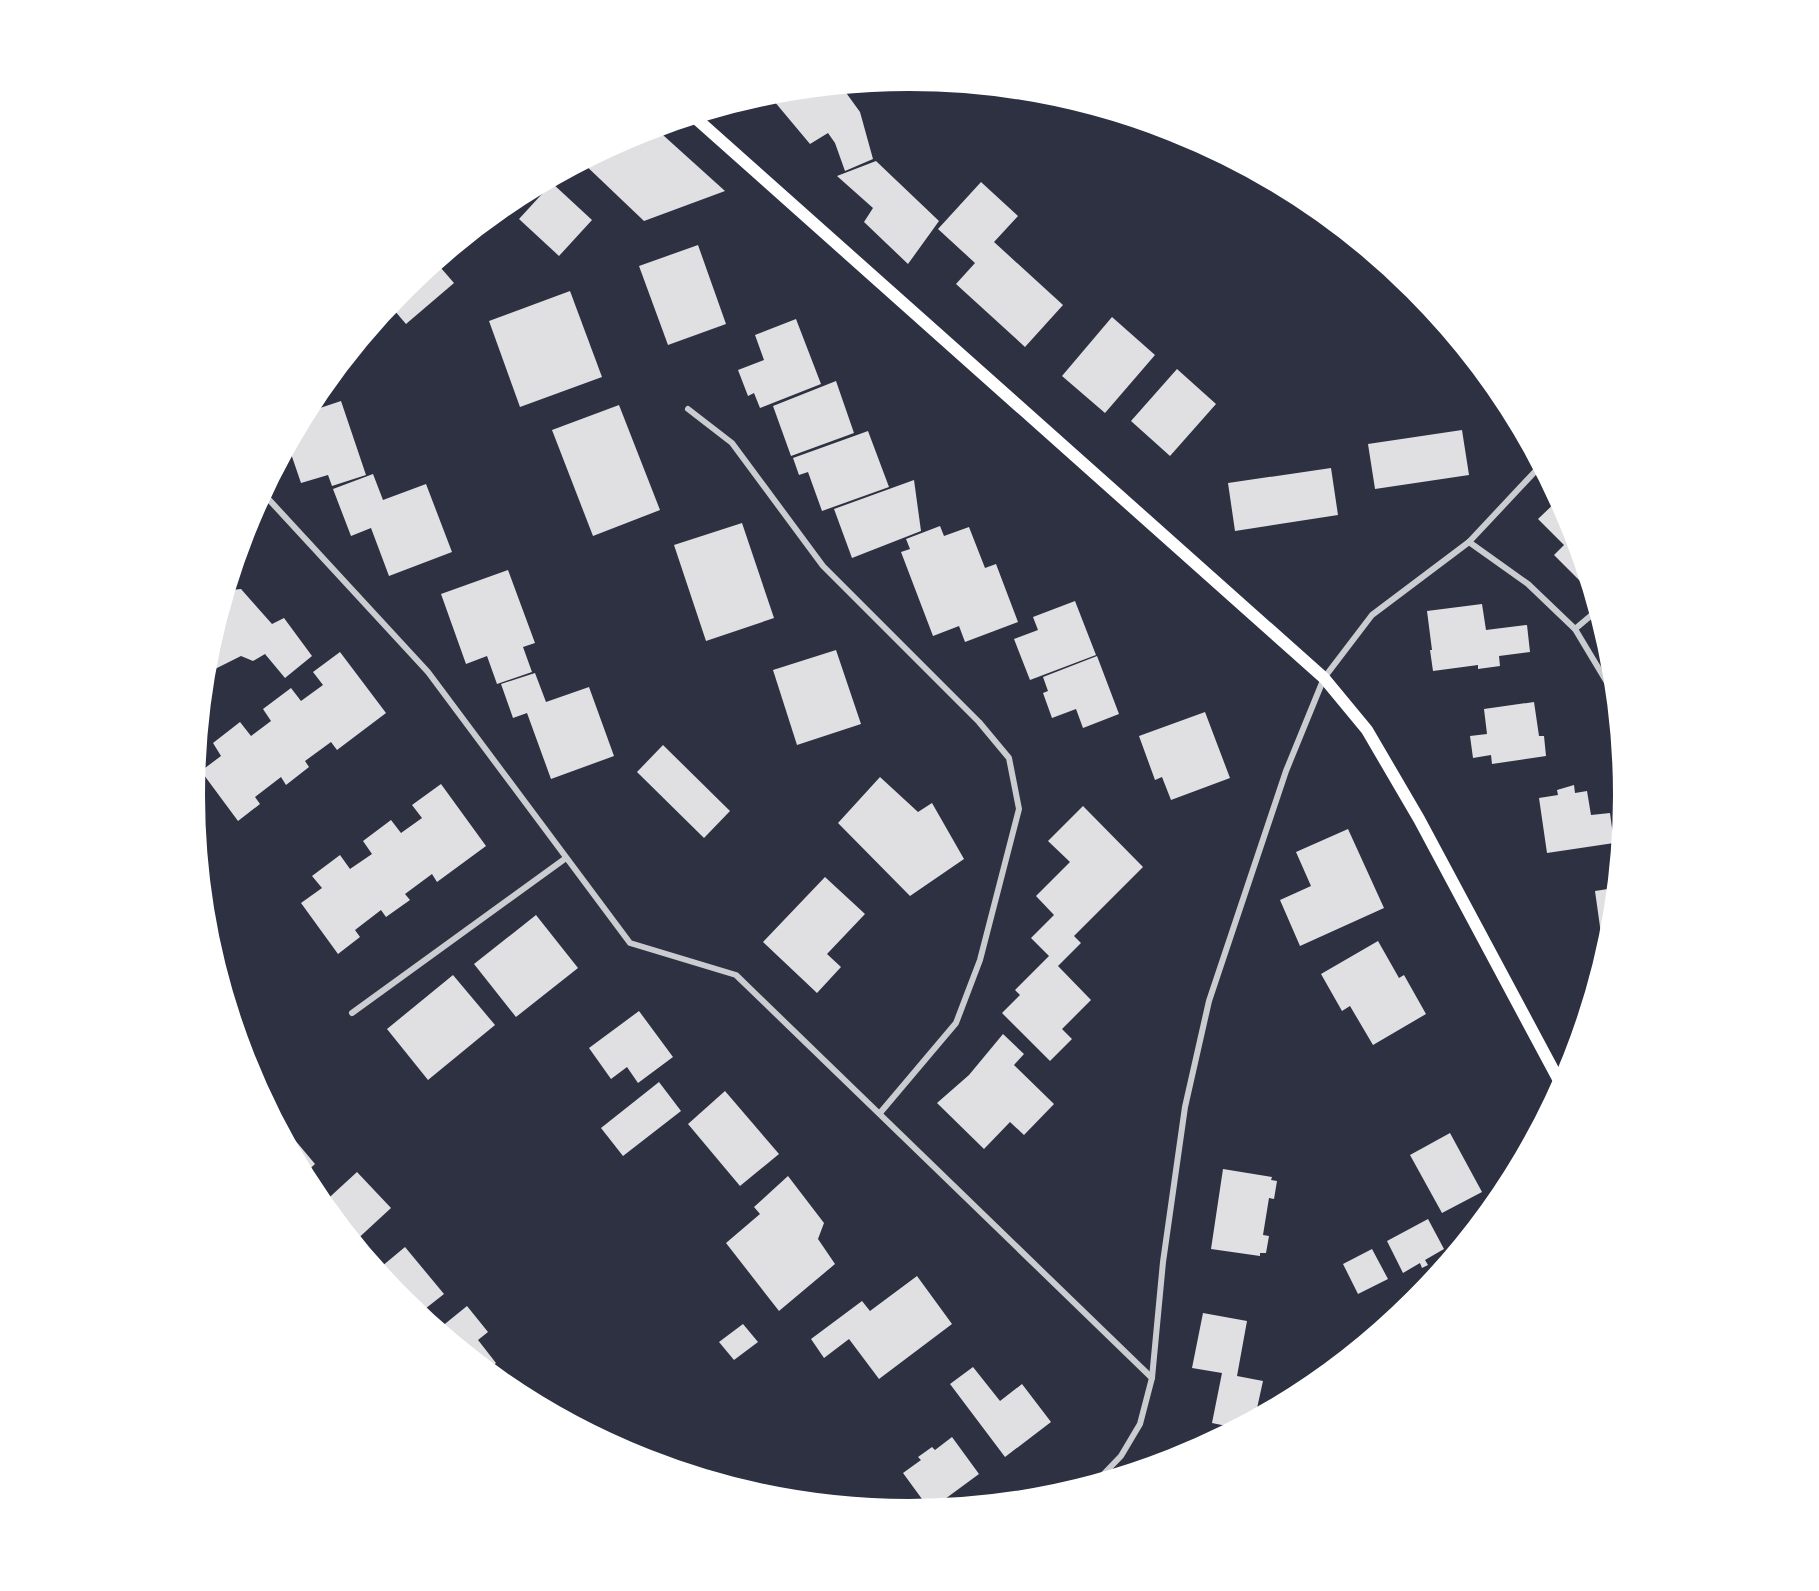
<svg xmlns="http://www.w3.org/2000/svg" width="1819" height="1591" font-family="Helvetica,sans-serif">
<rect width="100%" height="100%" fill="#2d3142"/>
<g fill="#e0e0e3">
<path d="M839 83 860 112 873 159 845 171 835 143 828 133 810 144 774 101 789 88Z"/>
<path d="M653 126 725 191 644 221 580 160 635 131Z"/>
<path d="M876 161 939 221 908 264 864 222 873 208 837 176Z"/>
<path d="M981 182 1018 216 994 242 1063 305 1025 347 956 284 975 263 938 229Z"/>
<path d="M552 183 592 220 559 256 519 219Z"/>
<path d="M698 245 726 324 668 345 639 266Z"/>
<path d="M434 260 454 283 406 324 388 303 401 287Z"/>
<path d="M570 291 602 377 520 407 489 321Z"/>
<path d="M1112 317 1155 355 1105 413 1062 376Z"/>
<path d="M796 319 821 384 760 408 754 393 748 396 738 370 764 360 755 335Z"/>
<path d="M366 329 372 339 347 353Z"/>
<path d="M1177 369 1216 404 1170 456 1131 421Z"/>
<path d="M836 381 854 433 791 456 773 406Z"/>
<path d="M341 401 366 475 332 486 328 475 301 483 287 442 302 414Z"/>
<path d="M619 405 660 510 593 536 552 430Z"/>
<path d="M1462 430 1469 475 1375 489 1368 444Z"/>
<path d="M868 431 889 487 822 511 808 472 799 475 793 458Z"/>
<path d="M1331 468 1338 515 1235 531 1228 483Z"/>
<path d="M373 474 383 500 426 484 452 552 389 576 371 528 351 536 333 489Z"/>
<path d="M914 480 921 531 852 558 834 509Z"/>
<path d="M1561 497 1574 521 1590 573 1581 582 1554 555 1564 545 1538 519Z"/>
<path d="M742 523 774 618 706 641 674 545Z"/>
<path d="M940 526 944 536 969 527 985 568 996 564 1018 622 965 642 959 626 933 636 901 552 910 549 906 539Z"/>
<path d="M508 570 535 643 523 647 532 672 497 684 487 656 466 664 441 594Z"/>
<path d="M226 583 231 590 241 589 272 624 284 618 312 656 285 678 265 654 253 661 241 656 209 672 203 671 204 655Z"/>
<path d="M1075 601 1096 655 1030 680 1014 639 1038 630 1033 617Z"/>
<path d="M1482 604 1486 630 1527 625 1530 652 1499 656 1500 666 1478 669V665L1433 671 1430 650H1432L1427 611Z"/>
<path d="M836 650 861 724 797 745 773 670Z"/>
<path d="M340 652 386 713 337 750 331 742 305 761 309 767 286 785 281 777 255 797 260 804 238 821 201 771 221 756 213 743 240 722 251 736 271 721 263 709 291 688 301 701 323 685 313 672Z"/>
<path d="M1097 656 1119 714 1083 728 1076 709 1052 718 1043 693 1048 691 1043 677Z"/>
<path d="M535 673 546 702 589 687 614 756 551 779 527 713 513 718 501 684Z"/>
<path d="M1534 702 1539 736H1544L1546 756 1492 764 1491 755 1473 758 1470 736 1487 734 1484 709Z"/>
<path d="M1205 712 1230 778 1171 800 1162 777 1155 780 1139 736Z"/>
<path d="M663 745 730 811 704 838 637 772Z"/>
<path d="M880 777 918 812 932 803 964 859 910 896 838 823Z"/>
<path d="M441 784 486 846 437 882 432 874 405 894 410 900 386 917 381 910 355 930 360 937 338 954 301 903 322 888 312 876 340 855 350 869 372 854 363 841 391 820 401 833 422 818 412 805Z"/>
<path d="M1574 785 1575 793 1587 791 1591 815 1610 813 1614 843 1547 853 1539 798 1558 795 1557 790Z"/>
<path d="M1083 806 1143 867 1074 936 1081 943 1058 966 1091 1000 1062 1029 1072 1039 1050 1061 1002 1013 1020 995 1015 990 1049 956 1031 938 1054 915 1036 896 1070 862 1048 841Z"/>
<path d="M1348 829 1384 908 1300 946 1280 900 1311 886 1296 852Z"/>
<path d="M825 877 865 914 827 954 841 967 817 993 763 942Z"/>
<path d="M1620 884 1614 940 1602 941 1595 891 1608 889V886Z"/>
<path d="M536 915 578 968 516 1017 474 964Z"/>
<path d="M1378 941 1399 978 1404 975 1426 1014 1373 1045 1350 1006 1342 1011 1321 974Z"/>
<path d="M453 975 495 1025 428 1080 387 1029Z"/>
<path d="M639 1011 673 1057 638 1083 627 1067 611 1079 589 1048Z"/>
<path d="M1003 1034 1024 1054 1014 1065 1054 1104 1024 1135 1010 1122 984 1149 937 1103 969 1075Z"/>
<path d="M659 1082 681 1111 623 1156 601 1128Z"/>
<path d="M725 1091 779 1154 740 1186 688 1124Z"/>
<path d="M284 1127 315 1164 302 1176 278 1132Z"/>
<path d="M1450 1133 1482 1192 1442 1213 1410 1155Z"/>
<path d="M1223 1169 1272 1177 1271 1180 1277 1181 1274 1199 1269 1198 1263 1235 1269 1236 1266 1253H1260V1256L1211 1249Z"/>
<path d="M357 1172 391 1208 352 1244 320 1206Z"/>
<path d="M788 1176 824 1223 818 1239 835 1264 779 1311 726 1243 760 1214 754 1207Z"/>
<path d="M1428 1219 1444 1249 1425 1260 1428 1265 1422 1268 1420 1263 1403 1273 1387 1241Z"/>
<path d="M405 1247 444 1294 416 1316 401 1304 375 1272Z"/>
<path d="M1372 1249 1388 1279 1358 1294 1343 1264Z"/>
<path d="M917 1276 952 1324 879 1379 849 1339 824 1358 811 1339 862 1301 870 1311Z"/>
<path d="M467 1306 488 1332 478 1340 496 1363 485 1373 435 1332Z"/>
<path d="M1203 1313 1247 1321 1237 1376 1263 1381 1254 1422 1241 1429 1212 1423 1222 1373 1192 1368Z"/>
<path d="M743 1324 758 1342 734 1360 719 1342Z"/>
<path d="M973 1367 1000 1401 1022 1384 1051 1422 1005 1457 950 1384Z"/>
<path d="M952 1437 979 1474 930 1510 903 1473 921 1460 918 1457 932 1447 935 1450Z"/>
</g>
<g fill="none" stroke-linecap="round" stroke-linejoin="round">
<g stroke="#caccd0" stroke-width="6">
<path d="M688 409 732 443 823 566 979 722 1009 758 1019 809 980 960 956 1023 880 1113"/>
<path d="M261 491 428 672 630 943 736 975 1152 1378"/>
<path d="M1469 542 1528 584 1575 629 1620 704"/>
<path d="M1575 629 1600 608"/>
<path d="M352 1013 566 858"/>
<path d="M1086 1490 1097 1481 1121 1456 1140 1424 1152 1378 1163 1262 1185 1107 1209 1001 1286 771 1324 678 1372 615 1469 542 1543 463"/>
</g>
<path stroke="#fff" stroke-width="12" d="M691 114 1324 678 1367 730 1419 819 1564 1090"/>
</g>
<path d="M0 0H1819V1591H0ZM201 795a708 708 0 1 1 1416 0a708 708 0 1 1-1416 0Z" fill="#fff" fill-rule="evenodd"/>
<path fill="none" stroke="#fff" stroke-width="8" d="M201 795a708 708 0 1 1 1416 0a708 708 0 1 1-1416 0Z"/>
</svg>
